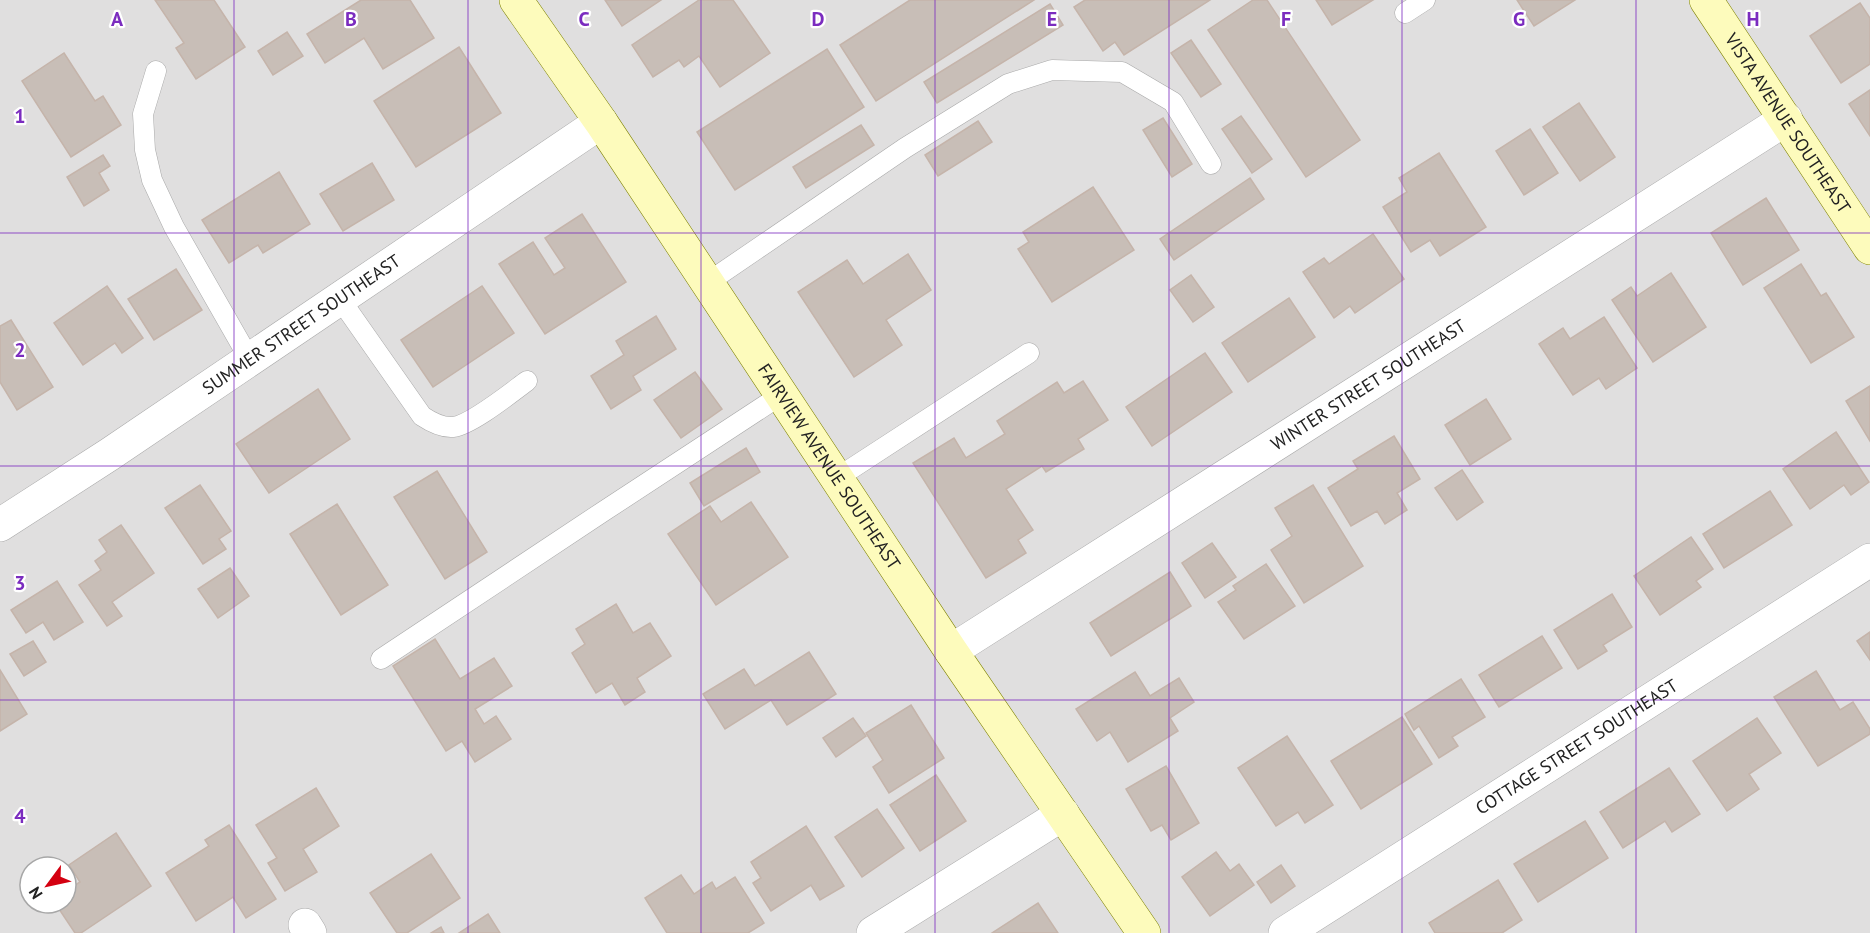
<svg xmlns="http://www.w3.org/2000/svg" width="1870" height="933" font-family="'PT Sans',sans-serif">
<rect width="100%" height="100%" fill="#f2eee9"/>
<path fill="#e0dfdf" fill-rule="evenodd" d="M0 0H1870V933H0ZM30 867H66V903H30Z"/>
<g fill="#c8beb7" stroke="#c5b4aa" stroke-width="1.5">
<path d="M155 0H214L245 47 196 79 176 48 184 43Z"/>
<path d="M361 0H410L434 38 383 69 364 38 325 63 307 34Z"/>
<path d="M605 0H661L622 26Z"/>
<path d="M699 0H733L770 53 720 87 699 56 684 67 679 60 653 77 632 45Z"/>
<path d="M910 0H1034L876 101 840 45Z"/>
<path d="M1085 0H1210L1124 55 1115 42 1103 51 1074 7Z"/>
<path d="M1253 0H1267L1360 140 1306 177 1208 30Z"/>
<path d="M1316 0H1373L1332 25Z"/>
<path d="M1517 0H1575L1534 26Z"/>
<path d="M1860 3 1870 18V64L1841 83 1810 36Z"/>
<path d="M1050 4 1063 25 937 103 924 82Z"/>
<path d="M287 32 303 56 273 75 258 51Z"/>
<path d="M1191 40 1221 84 1201 97 1171 53Z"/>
<path d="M459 47 501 113 416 167 374 101Z"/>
<path d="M827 49 864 107 735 190 697 132Z"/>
<path d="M64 53 95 101 103 96 121 125 71 157 22 81Z"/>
<path d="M1870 90V136L1849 104Z"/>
<path d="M1579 103 1615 157 1580 181 1543 127Z"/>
<path d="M1241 116 1272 159 1252 173 1222 129Z"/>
<path d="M1163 118 1192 164 1172 177 1143 130Z"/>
<path d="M978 121 992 142 938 176 925 155Z"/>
<path d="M861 125 874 145 806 188 793 167Z"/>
<path d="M1530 129 1558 173 1524 195 1496 151Z"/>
<path d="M1439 153 1486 227 1440 256 1430 240 1411 252 1383 207 1407 192 1399 178Z"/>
<path d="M103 155 110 166 99 173 109 190 84 206 67 177Z"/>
<path d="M372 163 394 200 343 231 320 194Z"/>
<path d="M279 172 310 224 263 253 258 245 229 263 202 220Z"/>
<path d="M1250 178 1264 199 1174 260 1160 239Z"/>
<path d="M1093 187 1134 250 1052 302 1018 249 1029 242 1023 232Z"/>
<path d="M1766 198 1799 250 1743 285 1711 233Z"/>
<path d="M582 214 626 282 545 334 499 264 533 242 554 275 565 268 545 238Z"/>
<path d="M1373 234 1404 279 1355 313 1350 306 1334 318 1303 272 1324 258 1329 264Z"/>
<path d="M908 254 931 290 886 320 902 345 854 377 798 292 847 260 863 284Z"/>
<path d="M1801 264 1821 296 1826 293 1854 337 1811 363 1764 288Z"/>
<path d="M176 269 202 310 154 340 128 299Z"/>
<path d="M1671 273 1706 327 1653 362 1612 300 1631 287 1637 296Z"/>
<path d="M1191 275 1214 307 1193 322 1170 290Z"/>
<path d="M107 286 143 338 122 353 115 343 83 365 54 323Z"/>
<path d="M482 286 514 333 433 387 401 340Z"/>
<path d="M1289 298 1315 337 1248 382 1222 343Z"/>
<path d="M656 316 676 349 633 376 641 390 611 409 591 376 624 355 616 341Z"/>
<path d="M1604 317 1637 368 1606 389 1599 378 1573 395 1539 344 1563 328 1570 339Z"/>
<path d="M11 320 53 387 17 410 0 382V326Z"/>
<path d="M1205 353 1232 392 1152 446 1126 407Z"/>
<path d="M695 372 722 409 681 438 654 400Z"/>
<path d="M1083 381 1108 420 1078 439 1084 449 1046 472 1042 466 1006 489 1033 530 1018 540 1026 553 986 578 913 463 954 438 966 458 1005 434 997 421 1057 382 1064 393Z"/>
<path d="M1870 386V441L1846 401Z"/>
<path d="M318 389 350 439 269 493 236 444Z"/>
<path d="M1486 399 1511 439 1470 465 1445 425Z"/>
<path d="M1836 432 1869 482 1851 495 1844 485 1810 509 1783 469Z"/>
<path d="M1394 436 1420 479 1397 493 1407 510 1385 524 1377 511 1351 526 1328 488 1358 469 1353 461Z"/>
<path d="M746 448 760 472 704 506 690 483Z"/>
<path d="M1462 470 1483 502 1457 520 1435 488Z"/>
<path d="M437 471 487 552 445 579 394 497Z"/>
<path d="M200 485 231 531 219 539 226 549 203 564 165 508Z"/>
<path d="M1313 485 1363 566 1304 603 1271 550 1292 536 1275 508Z"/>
<path d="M1770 491 1792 525 1724 568 1703 534Z"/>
<path d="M751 502 788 557 716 605 668 534 710 506 721 522Z"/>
<path d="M337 504 388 585 341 615 290 534Z"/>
<path d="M121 525 154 573 112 602 122 616 107 626 79 585 101 570 95 561 107 552 99 540Z"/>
<path d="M1691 537 1713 569 1696 581 1701 587 1660 615 1634 576Z"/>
<path d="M1212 543 1236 577 1205 598 1182 563Z"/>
<path d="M1266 564 1295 606 1244 639 1218 602 1236 590 1233 586Z"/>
<path d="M230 568 249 596 218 618 198 589Z"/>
<path d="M1170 572 1191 606 1111 656 1090 623Z"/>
<path d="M57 581 83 622 54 640 43 622 26 633 11 610Z"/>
<path d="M1612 594 1632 627 1603 645 1607 651 1578 669 1554 630Z"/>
<path d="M616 604 633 633 650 623 671 656 637 678 645 692 625 705 612 683 596 693 572 653 585 644 576 629Z"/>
<path d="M1870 632V660L1857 641Z"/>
<path d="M1542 636 1562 668 1499 707 1479 675Z"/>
<path d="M435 639 460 679 494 658 512 686 475 709 484 724 496 716 511 739 475 762 462 741 446 751 393 666Z"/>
<path d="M33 641 46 662 24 676 10 654Z"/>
<path d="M809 652 836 694 787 725 771 700 725 729 703 694 744 669 755 686Z"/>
<path d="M0 670 27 714 0 731Z"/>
<path d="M1816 671 1840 710 1853 702 1870 729V734L1818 766 1774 697Z"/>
<path d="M1135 672 1150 696 1179 678 1194 702 1170 718 1178 731 1128 762 1110 732 1097 741 1076 709Z"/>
<path d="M1461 679 1485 717 1452 737 1458 746 1439 758 1419 726 1414 730 1405 714Z"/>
<path d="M911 705 944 758 889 793 873 767 883 760 866 733Z"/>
<path d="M1402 717 1432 764 1361 809 1331 761Z"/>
<path d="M853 718 866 736 836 757 823 738Z"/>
<path d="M1757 718 1781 753 1749 774 1759 789 1727 811 1693 761Z"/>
<path d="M1287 736 1333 805 1305 823 1298 812 1276 826 1238 768Z"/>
<path d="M1166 766 1199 823 1171 840 1162 825 1151 831 1126 789Z"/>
<path d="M1669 768 1700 814 1672 832 1665 821 1623 848 1600 812Z"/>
<path d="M936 775 966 821 920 851 890 805Z"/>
<path d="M316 788 339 826 303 849 317 872 285 891 268 863 277 858 256 825Z"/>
<path d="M877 809 904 848 862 877 835 837Z"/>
<path d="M1585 821 1608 858 1538 902 1514 864Z"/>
<path d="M229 825 276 899 246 918 233 897 196 921 166 873 209 846 205 840Z"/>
<path d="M806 826 844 886 820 900 811 885 771 911 753 883 761 878 751 862Z"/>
<path d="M116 833 151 886 81 933H75L55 903H66V891L80 882 69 865Z"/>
<path d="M1216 852 1230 871 1239 864 1254 885 1210 916 1182 877Z"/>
<path d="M431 854 460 898 407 933H397L370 893Z"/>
<path d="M1281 865 1295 886 1271 903 1257 882Z"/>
<path d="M681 875 694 894 712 882 716 889 735 877 764 923 748 933H667L645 898Z"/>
<path d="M1498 880 1522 920 1502 933H1435L1429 923Z"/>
<path d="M1038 903 1058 933H992Z"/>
<path d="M488 914 500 933H459Z"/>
<path d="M441 927 444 933H431Z"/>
</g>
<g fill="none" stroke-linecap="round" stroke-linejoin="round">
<defs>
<g id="lane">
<path d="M1405 13 1425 0"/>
<path d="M156 71 143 114 145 150 152 180 174 227 250 360"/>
<path d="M707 283 905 148 1008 84 1052 70 1122 72 1173 102 1211 164"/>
<path d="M340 299 422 416C431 422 442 428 453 427 471 425 512 392 527 381"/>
<path d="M837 478 1029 353"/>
<path d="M381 659 604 511 781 395"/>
</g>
<g id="street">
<path id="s1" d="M0 525 110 454 601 122"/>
<path id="s2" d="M951 651 1786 119"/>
<path d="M305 925 310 933"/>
<path d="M873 933 1063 814"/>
<path id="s3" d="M1285 933 1870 560"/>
</g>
<g id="secondary">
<path id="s4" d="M516 0 601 122 951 651 1144 933"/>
<path id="s5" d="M1706 0 1870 248"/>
</g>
</defs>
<use href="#lane" stroke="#a9a9a9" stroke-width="21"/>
<use href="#street" stroke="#a9a9a9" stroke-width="34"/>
<use href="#secondary" stroke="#7e8200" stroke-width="34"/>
<use href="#lane" stroke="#fff" stroke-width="20"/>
<use href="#street" stroke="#fff" stroke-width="33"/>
<use href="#secondary" stroke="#fdfbbc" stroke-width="33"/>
</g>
<path fill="none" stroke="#7b2cbf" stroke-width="1.5" stroke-opacity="0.55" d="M234 0V933M468 0V933M701 0V933M935 0V933M1169 0V933M1402 0V933M1636 0V933M0 233H1870M0 466H1870M0 700H1870"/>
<g text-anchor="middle" stroke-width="4.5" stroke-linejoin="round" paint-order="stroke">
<g font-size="18" fill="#222" stroke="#fff">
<text dy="6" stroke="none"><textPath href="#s5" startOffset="148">VISTA AVENUE SOUTHEAST</textPath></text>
<text dy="6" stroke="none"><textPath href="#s1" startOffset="362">SUMMER STREET SOUTHEAST</textPath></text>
<text dy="6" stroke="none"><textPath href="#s2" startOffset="495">WINTER STREET SOUTHEAST</textPath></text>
<text dy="6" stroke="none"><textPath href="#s4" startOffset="562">FAIRVIEW AVENUE SOUTHEAST</textPath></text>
<text dy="6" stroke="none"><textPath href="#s3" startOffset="346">COTTAGE STREET SOUTHEAST</textPath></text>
</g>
</g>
<g font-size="20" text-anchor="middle" font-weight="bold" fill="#7b2cbf" stroke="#fff" stroke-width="4.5" stroke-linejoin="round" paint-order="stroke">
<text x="117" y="26">A</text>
<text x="351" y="26">B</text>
<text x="584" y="26">C</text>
<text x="818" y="26">D</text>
<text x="1052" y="26">E</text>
<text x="1286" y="26">F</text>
<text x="1519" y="26">G</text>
<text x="1753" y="26">H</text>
<text x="20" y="123">1</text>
<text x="20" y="357">2</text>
<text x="20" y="590">3</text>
<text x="20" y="823">4</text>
</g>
<g transform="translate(48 885) rotate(237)"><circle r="28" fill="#ffffff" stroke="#a7a7a7" stroke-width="1.5"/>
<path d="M0-4.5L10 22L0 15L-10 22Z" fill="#d40010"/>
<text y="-9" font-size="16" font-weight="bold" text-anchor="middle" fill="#222222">N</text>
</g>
</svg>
